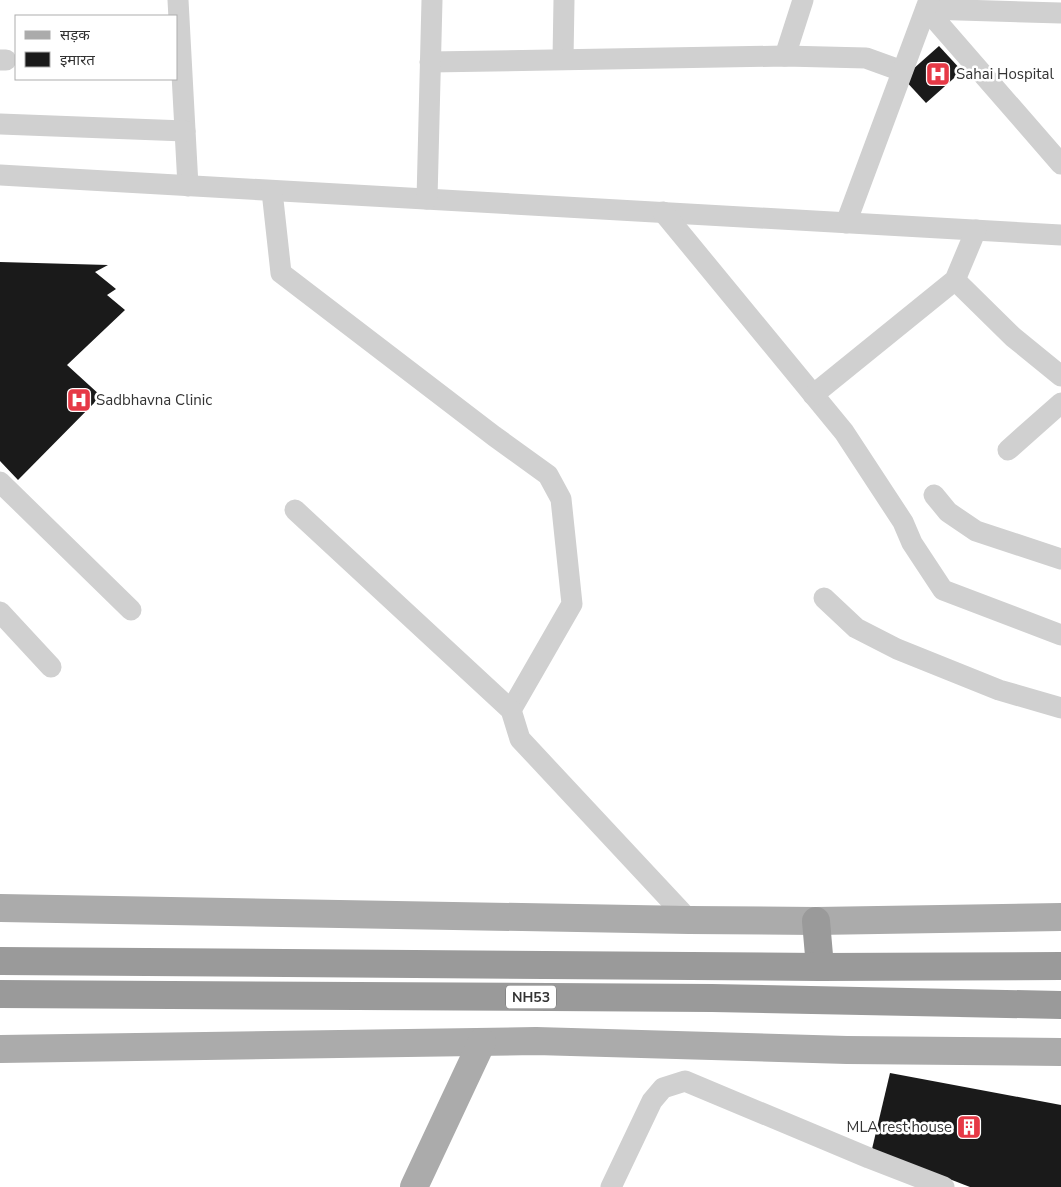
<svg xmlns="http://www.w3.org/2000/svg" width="1061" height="1187" font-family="'Nunito Sans','Noto Sans Devanagari',sans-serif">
<rect width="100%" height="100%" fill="#fff"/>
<g fill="#1a1a1a">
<path d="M939 46 962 71 926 103 903 78Z"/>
<path d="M0 262 108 265 95 272 116 289 107 295 125 310 67 365 101 396 18 480 0 461Z"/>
<path d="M890 1073 1061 1105V1187H970L872 1149Z"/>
</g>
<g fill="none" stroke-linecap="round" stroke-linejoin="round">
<g stroke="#d0d0d0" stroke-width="21">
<path d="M178 0 188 186"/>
<path d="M1061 13 926 9 1061 164"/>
<path d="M785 56 803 0"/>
<path d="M563 59 564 0"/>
<path d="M0 60H6"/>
<path d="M430 62 785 56 866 58 902 71"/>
<path d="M0 124 185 131"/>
<path d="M0 175 1061 235"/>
<path d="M272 191 281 273 494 436 548 475 561 499 572 604 511 710"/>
<path d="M427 199 432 0"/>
<path d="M663 212 844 432 903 522 912 543 943 590 1061 635"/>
<path d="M846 223 929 0"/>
<path d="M955 280 1013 337 1061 376"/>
<path d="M813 395 955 280 976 230"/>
<path d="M1008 450 1061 403"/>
<path d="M0 482 131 610"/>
<path d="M934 495 948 512 976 531 1061 559"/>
<path d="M295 510 511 710 520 739 689 920"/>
<path d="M824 598 856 628 897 649 999 690 1061 708"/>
<path d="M0 612 51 667"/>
<path d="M611 1187 652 1101 663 1088 685 1081 869 1158 944 1187"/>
</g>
<g stroke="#ababab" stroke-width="28">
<path d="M0 908 689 920 816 921 1061 917"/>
<path d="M0 1049 536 1041 847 1050 1061 1052"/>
<path d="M414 1187 482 1042"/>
</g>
<g stroke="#9a9a9a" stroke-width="28">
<path d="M816 921 820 967"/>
<path d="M0 961 820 967 1061 966"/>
<path d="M0 994 712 998 1061 1005"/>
</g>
</g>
<defs>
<symbol id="hospital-square" viewBox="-11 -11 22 22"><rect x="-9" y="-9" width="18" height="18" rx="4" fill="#e63946" stroke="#fff"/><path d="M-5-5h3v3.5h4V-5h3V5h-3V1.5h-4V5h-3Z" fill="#fff"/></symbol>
<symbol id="building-square" viewBox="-11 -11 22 22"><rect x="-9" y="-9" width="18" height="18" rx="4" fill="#e63946" stroke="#fff"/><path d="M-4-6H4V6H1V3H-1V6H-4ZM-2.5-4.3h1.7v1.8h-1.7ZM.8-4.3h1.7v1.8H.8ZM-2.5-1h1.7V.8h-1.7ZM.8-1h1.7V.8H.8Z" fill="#fff"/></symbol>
</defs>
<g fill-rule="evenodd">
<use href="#hospital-square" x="924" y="60" width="28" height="28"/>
<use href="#hospital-square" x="65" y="386" width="28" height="28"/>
<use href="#building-square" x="955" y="1113" width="28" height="28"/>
</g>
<g text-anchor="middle" stroke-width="5" stroke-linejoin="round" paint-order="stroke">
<rect fill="#fff" stroke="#707070" stroke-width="1" x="506" y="985.5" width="50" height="23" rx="4"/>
<g font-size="14" font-weight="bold" fill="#333">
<text x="531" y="1002">NH53</text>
</g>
<g font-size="15" fill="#333" stroke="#fff" text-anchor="start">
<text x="956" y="79">Sahai Hospital</text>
<text x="96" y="405">Sadbhavna Clinic</text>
<text x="952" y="1132" text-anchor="end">MLA rest house</text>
</g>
</g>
<rect x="15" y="15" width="162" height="65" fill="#ffffff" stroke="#adadad"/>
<rect x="25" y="31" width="25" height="8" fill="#ababab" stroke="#adadad"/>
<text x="60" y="40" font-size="15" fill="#333333">सड़क</text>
<rect x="25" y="52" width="25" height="15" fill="#1a1a1a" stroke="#adadad"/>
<text x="60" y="65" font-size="15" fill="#333333">इमारत</text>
</svg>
